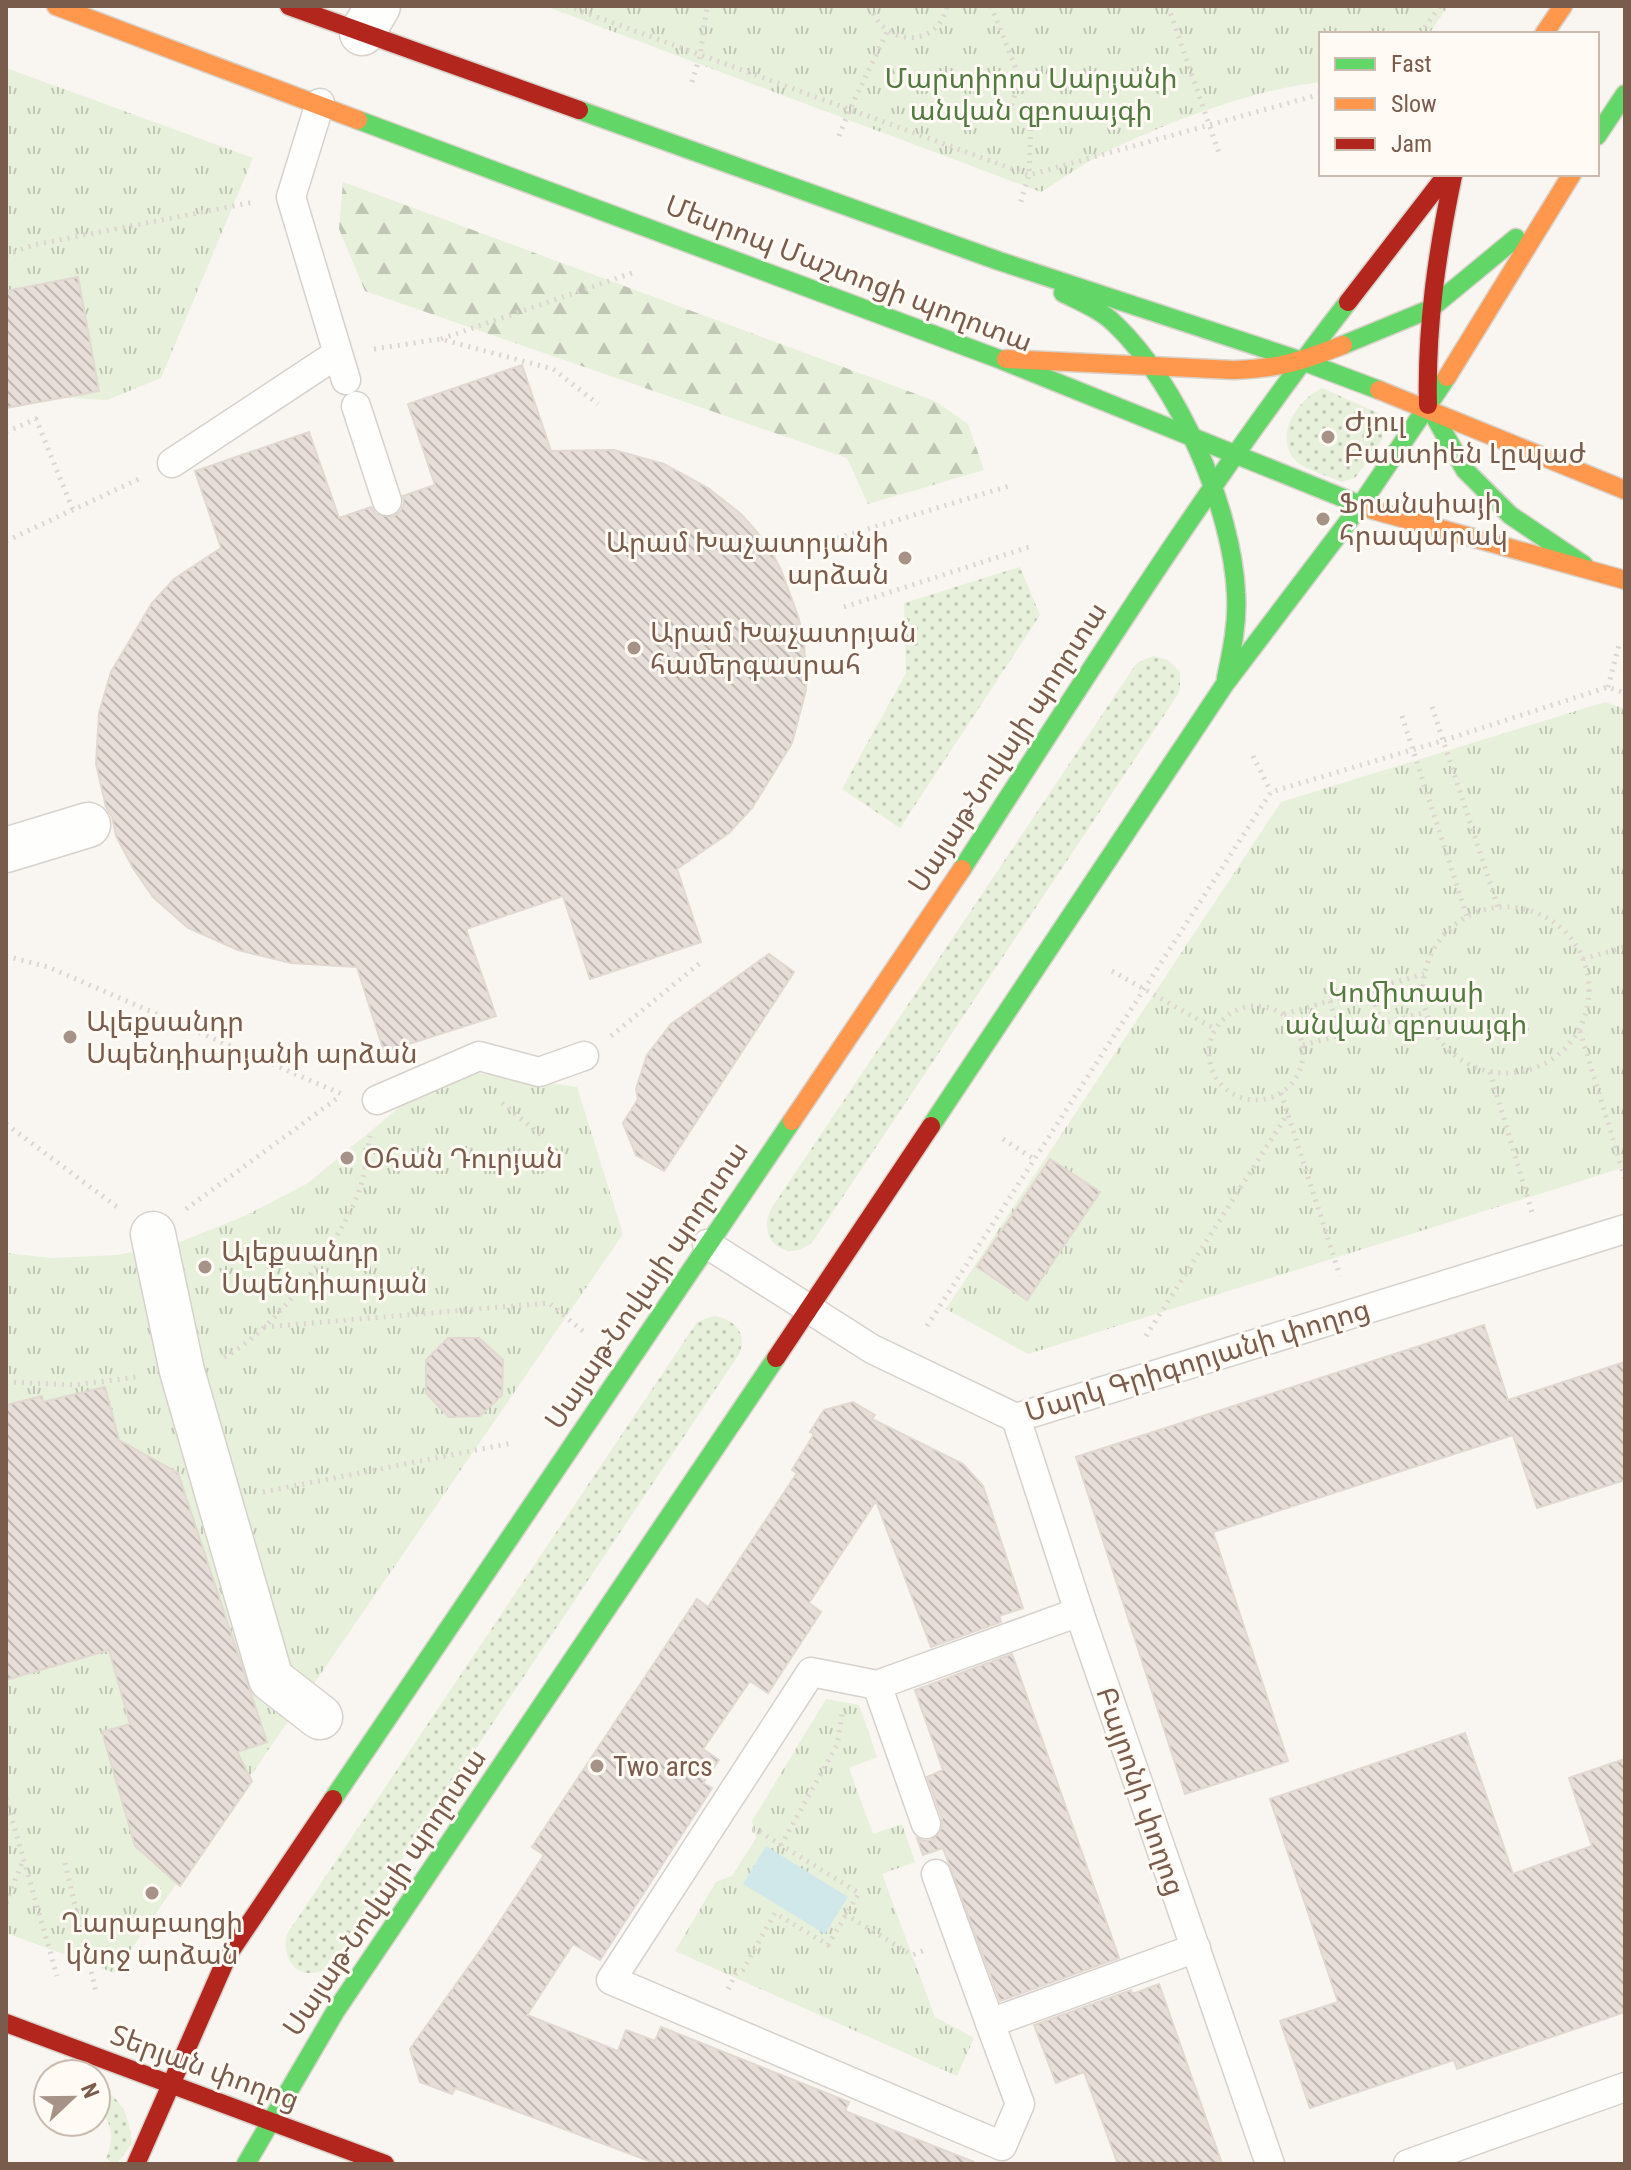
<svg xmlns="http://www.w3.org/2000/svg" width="1631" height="2170" font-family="'Roboto Condensed','Noto Sans Armenian',sans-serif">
<defs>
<pattern id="grass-dots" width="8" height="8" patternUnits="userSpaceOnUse" patternTransform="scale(2)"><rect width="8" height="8" fill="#e7f0db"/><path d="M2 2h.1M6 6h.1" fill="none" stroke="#c0c6b4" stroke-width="1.8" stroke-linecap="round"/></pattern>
<pattern id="forest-firs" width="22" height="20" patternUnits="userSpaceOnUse" patternTransform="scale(2)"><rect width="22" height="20" fill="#e7f0db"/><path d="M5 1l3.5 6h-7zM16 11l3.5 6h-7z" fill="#c0c6b4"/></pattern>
<pattern id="park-tufts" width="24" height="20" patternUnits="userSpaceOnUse" patternTransform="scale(2)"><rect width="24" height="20" fill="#e7f0db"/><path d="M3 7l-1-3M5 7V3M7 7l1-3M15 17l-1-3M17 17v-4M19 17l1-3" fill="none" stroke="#c0c6b4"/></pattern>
<pattern id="building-back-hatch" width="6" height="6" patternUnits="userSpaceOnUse" patternTransform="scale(2)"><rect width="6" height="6" fill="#e6ded7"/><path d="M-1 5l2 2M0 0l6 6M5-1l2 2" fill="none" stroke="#bfb7b1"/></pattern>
</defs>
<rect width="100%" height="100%" fill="#f9f5f0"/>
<g fill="url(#grass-dots)">
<path d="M1322 388 1378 413 1383 438 1355 478 1342 482C1331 477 1304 469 1296 461 1272 435 1299 399 1322 388Z"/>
<path d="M1020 567 1040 615 900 828 842 789 906 673 904 603Z"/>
<path d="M1153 656 1168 660 1180 672V690L1173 702 814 1240C790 1266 755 1241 771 1209L1130 673 1137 663Z"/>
<path d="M714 1316C734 1319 748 1333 739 1354L332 1964C305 1986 280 1965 287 1934L697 1322Z"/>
<path d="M96 2086C122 2096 130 2118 132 2144L116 2164 106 2159C114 2140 114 2121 96 2108Z"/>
</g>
<path fill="url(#forest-firs)" d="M343 182 935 401 968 424 984 470 868 504 847 458 365 291 339 229Z"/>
<g fill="url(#park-tufts)">
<path d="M545 6H1448L1429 34H1321V82C1251 90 1173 120 1110 150 1086 162 1063 178 1041 192Z"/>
<path d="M6 68 253 158 161 378 107 400 55 397 6 399Z"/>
<path d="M1605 702 1625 709V1167L1028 1354 946 1309 1281 802Z"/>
<path d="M475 1073 577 1087 623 1234 115 1973 6 1933V1253L51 1258 118 1255 180 1242 247 1215 308 1183 407 1101Z"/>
<path d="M826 1699 859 1705 877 1757 849 1768 873 1834 902 1824 915 1862 882 1874 935 2017 974 2038 957 2076 675 1951 716 1882 732 1876 756 1838 752 1821Z"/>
</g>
<path fill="#d0e8ea" d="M766 1846 848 1897 825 1934 743 1884Z"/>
<g fill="url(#building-back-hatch)" stroke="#e2d8d2" stroke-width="2">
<path d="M78 277 99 391 6 408V291Z"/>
<path d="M522 365 551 451 614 450 664 464 708 488 741 514 756 531 770 549 781 570 798 616 804 639 806 690 792 743 752 808 729 833 677 869 701 942 590 979 563 896 466 929 496 1016 384 1052 357 967 291 963 238 950 188 928 153 897 133 868 116 836 112 817 106 807 96 764 99 713 111 672 152 603 174 579 221 548 195 471 309 432 339 518 371 507 376 514 392 517 400 512 404 504 403 496 435 485 408 404Z"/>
<path d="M769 954 794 972 664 1171 636 1155 623 1123 638 1099 636 1089 647 1055 671 1024Z"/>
<path d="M1050 1159 1100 1192 1027 1300 977 1267Z"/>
<path d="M1484 1325 1508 1400 1625 1362V1480L1537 1508 1513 1435 1213 1532 1288 1761 1185 1794 1076 1457Z"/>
<path d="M448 1338H479L503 1360 502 1395 480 1416 449 1417 426 1393V1360Z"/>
<path d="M105 1387 119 1440 178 1473 267 1742 237 1752 252 1781 180 1886 135 1846 102 1732 130 1724 109 1650 6 1680V1405L42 1396 43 1402Z"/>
<path d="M853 1402 875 1415 872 1419 963 1464 983 1486 1023 1608 999 1616 1001 1622 931 1647 876 1501 809 1603 821 1612 768 1693 750 1681 703 1749 719 1760 703 1783 712 1788 600 1960 573 1944 527 2015 618 2051 626 2030 655 2041 661 2027 849 2102 845 2111 974 2162V2164H657L455 2088 452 2094 420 2082 410 2049 484 1945 544 1855 532 1847 697 1599 708 1607 797 1473 792 1470 814 1434 810 1432 824 1410Z"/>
<path d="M1012 1654 1119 1958 1000 2001 943 1848 923 1855 917 1838 924 1841 932 1840 942 1828V1818L927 1777 943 1770 915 1690Z"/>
<path d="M1465 1733 1513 1874 1592 1846 1569 1778 1625 1759V2012L1457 2069 1454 2060 1310 2108 1280 2021 1338 2002 1270 1799Z"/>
<path d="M1159 1984 1222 2164H1118L1084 2072 1056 2083 1034 2025 1131 1990 1132 1994Z"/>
</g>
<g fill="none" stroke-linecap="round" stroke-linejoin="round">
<defs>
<g id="lane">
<path d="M320 103 291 197 346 380"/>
<path d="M356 406 387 501"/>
<path d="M172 463 337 354"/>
<path d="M377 1100 479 1056 539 1072 584 1056"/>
<path d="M707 1244 872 1349 1016 1418 1625 1229"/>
<path d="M1016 1418 1079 1612 1270 2164"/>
<path d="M1079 1612 877 1685 811 1672 611 1980 1002 2146 1020 2104 990 2023 1196 1948"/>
<path d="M877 1685 926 1824"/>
<path d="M936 1874 990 2023"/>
<path d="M1408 2164 1625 2087"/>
</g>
<g id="street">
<path d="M362 33 378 6"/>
<path d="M6 850 88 825"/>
<path d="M153 1234 182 1371 271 1679 320 1717"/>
</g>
<g id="fast">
<path d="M579 110 999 261 1302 361 1379 390"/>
<path d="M358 120 999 359 1373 510"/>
<path d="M1597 136 1625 94"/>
<path d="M1063 293C1081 302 1101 310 1115 324 1178 384 1232 507 1236 593 1238 622 1232 650 1226 678"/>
<path d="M1343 345 1430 309 1516 238"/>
<path d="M1428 405 1465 470 1510 515 1584 565"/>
<path d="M962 869C1086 677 1208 482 1348 302"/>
<path d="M931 1126 1225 684 1360 506 1447 377"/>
<path d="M333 1799 792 1121"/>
<path d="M246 2164 335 2012 776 1358"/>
</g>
<g id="slow">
<path d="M56 6 358 120"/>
<path d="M1544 34 1563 6"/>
<path d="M1006 359 1234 370C1278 369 1302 361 1343 345"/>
<path d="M1447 377 1572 174"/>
<path d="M1379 390 1625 490"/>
<path d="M1373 510 1625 580"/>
<path d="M792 1121 962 869"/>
</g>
<g id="jam">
<path d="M289 6 579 110"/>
<path d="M1348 302 1447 174"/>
<path d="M1428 405C1426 327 1437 253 1453 176"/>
<path d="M776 1358 931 1126"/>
<path d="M6 2023 385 2164"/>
<path d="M136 2164 228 1955 333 1799"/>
</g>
</defs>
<use href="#lane" stroke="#d7d1cb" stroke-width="31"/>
<use href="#street" stroke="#d7d1cb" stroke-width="47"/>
<use href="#fast" stroke="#d9d2cb" stroke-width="21"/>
<use href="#slow" stroke="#d9d2cb" stroke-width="21"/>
<use href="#jam" stroke="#d9d2cb" stroke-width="21"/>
<g stroke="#dcd5d0" stroke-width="5" stroke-dasharray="2 6" stroke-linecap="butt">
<path d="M567 6 1029 175 1321 94"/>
<path d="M870 6C884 47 938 49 947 6"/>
<path d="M991 6 1020 79 1010 110 1031 119 1029 175 1020 204"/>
<path d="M1168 6 1220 156"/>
<path d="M1420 34 1440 6"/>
<path d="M692 82 700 56 707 6"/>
<path d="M839 136 849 111 887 32"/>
<path d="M6 255 33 245 254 202"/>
<path d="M441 339 632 273"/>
<path d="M374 349 440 339 553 369 598 404"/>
<path d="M6 432 36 419 73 510"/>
<path d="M6 541 139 479"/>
<path d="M822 543 1009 486"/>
<path d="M844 607 1029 547"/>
<path d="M1608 687 1619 645"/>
<path d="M1432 707 1498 907"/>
<path d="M1402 716 1467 917"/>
<path d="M1253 756 1271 792"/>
<circle cx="1506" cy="990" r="83"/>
<path d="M6 956 48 967 344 1095"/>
<path d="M1583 959 1625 947"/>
<path d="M1112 971 1215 1029"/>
<path d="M1372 989 1380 1024"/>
<path d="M1330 1001 1340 1034"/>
<circle cx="1256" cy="1053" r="47"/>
<path d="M1284 1014 1424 974"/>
<path d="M1580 1031 1625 1179"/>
<path d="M611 1036 700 963"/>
<path d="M1303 1045 1426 1012"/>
<path d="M1490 1072 1533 1216"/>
<path d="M1281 1093 1340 1276"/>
<path d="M502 1103 542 1136"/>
<path d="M6 1124 117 1207"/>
<path d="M1003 1139 1034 1159"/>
<path d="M186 1209 339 1097"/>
<path d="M927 1326 1271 792 1445 740 1608 687 1625 693"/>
<path d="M264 1327 549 1303 584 1332"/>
<path d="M1146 1336 1288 1113"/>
<path d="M224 1357C273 1333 345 1238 361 1185 366 1169 367 1152 370 1136"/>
<path d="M6 1382 75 1385 136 1377"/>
<path d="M263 1492 512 1443"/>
<path d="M6 1798 57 1976"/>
<path d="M752 1830H757L781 1845"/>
<path d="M65 1863 96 1992"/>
<path d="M6 1903 23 1860"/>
<path d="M845 1914 912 1955 925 1950"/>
<path d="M728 1989 736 1974 743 1970 775 1913 828 1945 859 1893 781 1845 837 1745 842 1714"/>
</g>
<use href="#lane" stroke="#fefefd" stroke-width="28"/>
<use href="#street" stroke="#fefefd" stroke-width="44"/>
<use href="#fast" stroke="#63d668" stroke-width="18"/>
<use href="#slow" stroke="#ff974d" stroke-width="18"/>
<use href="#jam" stroke="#b3261e" stroke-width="18"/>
</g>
<g fill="#a69286" stroke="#fffaf3" stroke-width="3">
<circle cx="1328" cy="437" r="8"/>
<circle cx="1323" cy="519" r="8"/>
<circle cx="905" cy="558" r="8"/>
<circle cx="634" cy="648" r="8"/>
<circle cx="70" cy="1037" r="8"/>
<circle cx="347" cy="1158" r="8"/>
<circle cx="205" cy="1267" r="8"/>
<circle cx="597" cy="1766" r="8"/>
<circle cx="152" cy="1893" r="8"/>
</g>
<g text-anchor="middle" stroke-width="6" stroke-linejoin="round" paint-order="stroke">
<g font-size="28" fill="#537a41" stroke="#fffaf3">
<text x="1031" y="88">Մարտիրոս Սարյանի<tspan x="1031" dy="32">անվան զբոսայգի</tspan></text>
<text x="1406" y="1002">Կոմիտասի<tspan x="1406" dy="32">անվան զբոսայգի</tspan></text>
</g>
<g font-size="28" fill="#7a5c4d" stroke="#fffaf3">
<text transform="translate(849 273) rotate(21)" y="10">Մեսրոպ Մաշտոցի պողոտա</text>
<text transform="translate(1007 747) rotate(-57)" y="10">Սայաթ-Նովայի պողոտա</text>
<text transform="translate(646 1285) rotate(-56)" y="10">Սայաթ-Նովայի պողոտա</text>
<text transform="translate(1197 1360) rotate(-17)" y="10">Մարկ Գրիգորյանի փողոց</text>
<text transform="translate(1141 1791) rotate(71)" y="10">Բայրոնի փողոց</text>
<text transform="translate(384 1892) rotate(-56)" y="10">Սայաթ-Նովայի պողոտա</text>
<text transform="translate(205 2067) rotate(20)" y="10">Տերյան փողոց</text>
</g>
<g font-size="28" fill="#7a5c4d" stroke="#fffaf3" text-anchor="start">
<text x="1344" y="431">Ժյուլ<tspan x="1344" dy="32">Բաստիեն Լըպաժ</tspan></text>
<text x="1339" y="513">Ֆրանսիայի<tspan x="1339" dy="32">հրապարակ</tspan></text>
<text x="889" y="552" text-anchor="end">Արամ Խաչատրյանի<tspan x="889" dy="32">արձան</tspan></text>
<text x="650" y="642">Արամ Խաչատրյան<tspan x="650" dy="32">համերգասրահ</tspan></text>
<text x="86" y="1031">Ալեքսանդր<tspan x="86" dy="32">Սպենդիարյանի արձան</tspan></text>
<text x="363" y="1168">Օհան Դուրյան</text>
<text x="221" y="1261">Ալեքսանդր<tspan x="221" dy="32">Սպենդիարյան</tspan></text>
<text x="613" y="1776">Two arcs</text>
<text x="152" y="1932" text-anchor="middle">Ղարաբաղցի<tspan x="152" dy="32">կնոջ արձան</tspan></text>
</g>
</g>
<rect width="1631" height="2170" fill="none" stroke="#7a5c4d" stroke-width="16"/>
<rect x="1319" y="32" width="280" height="144" fill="#fffaf3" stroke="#cabbb1" stroke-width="2"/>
<rect x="1335" y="58" width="40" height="12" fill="#63d668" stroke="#cabbb1" stroke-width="2"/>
<text x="1391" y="72" font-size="24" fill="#7a5c4d">Fast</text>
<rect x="1335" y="98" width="40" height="12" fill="#ff974d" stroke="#cabbb1" stroke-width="2"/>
<text x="1391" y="112" font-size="24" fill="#7a5c4d">Slow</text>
<rect x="1335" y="138" width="40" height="12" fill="#b3261e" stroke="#cabbb1" stroke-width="2"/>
<text x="1391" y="152" font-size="24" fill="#7a5c4d">Jam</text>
<g transform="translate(72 2098) rotate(68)"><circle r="38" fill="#fffaf3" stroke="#cabbb1" stroke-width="2"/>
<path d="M0-6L14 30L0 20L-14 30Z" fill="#a69286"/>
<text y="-12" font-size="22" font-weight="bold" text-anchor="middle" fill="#7a5c4d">N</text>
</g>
</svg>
